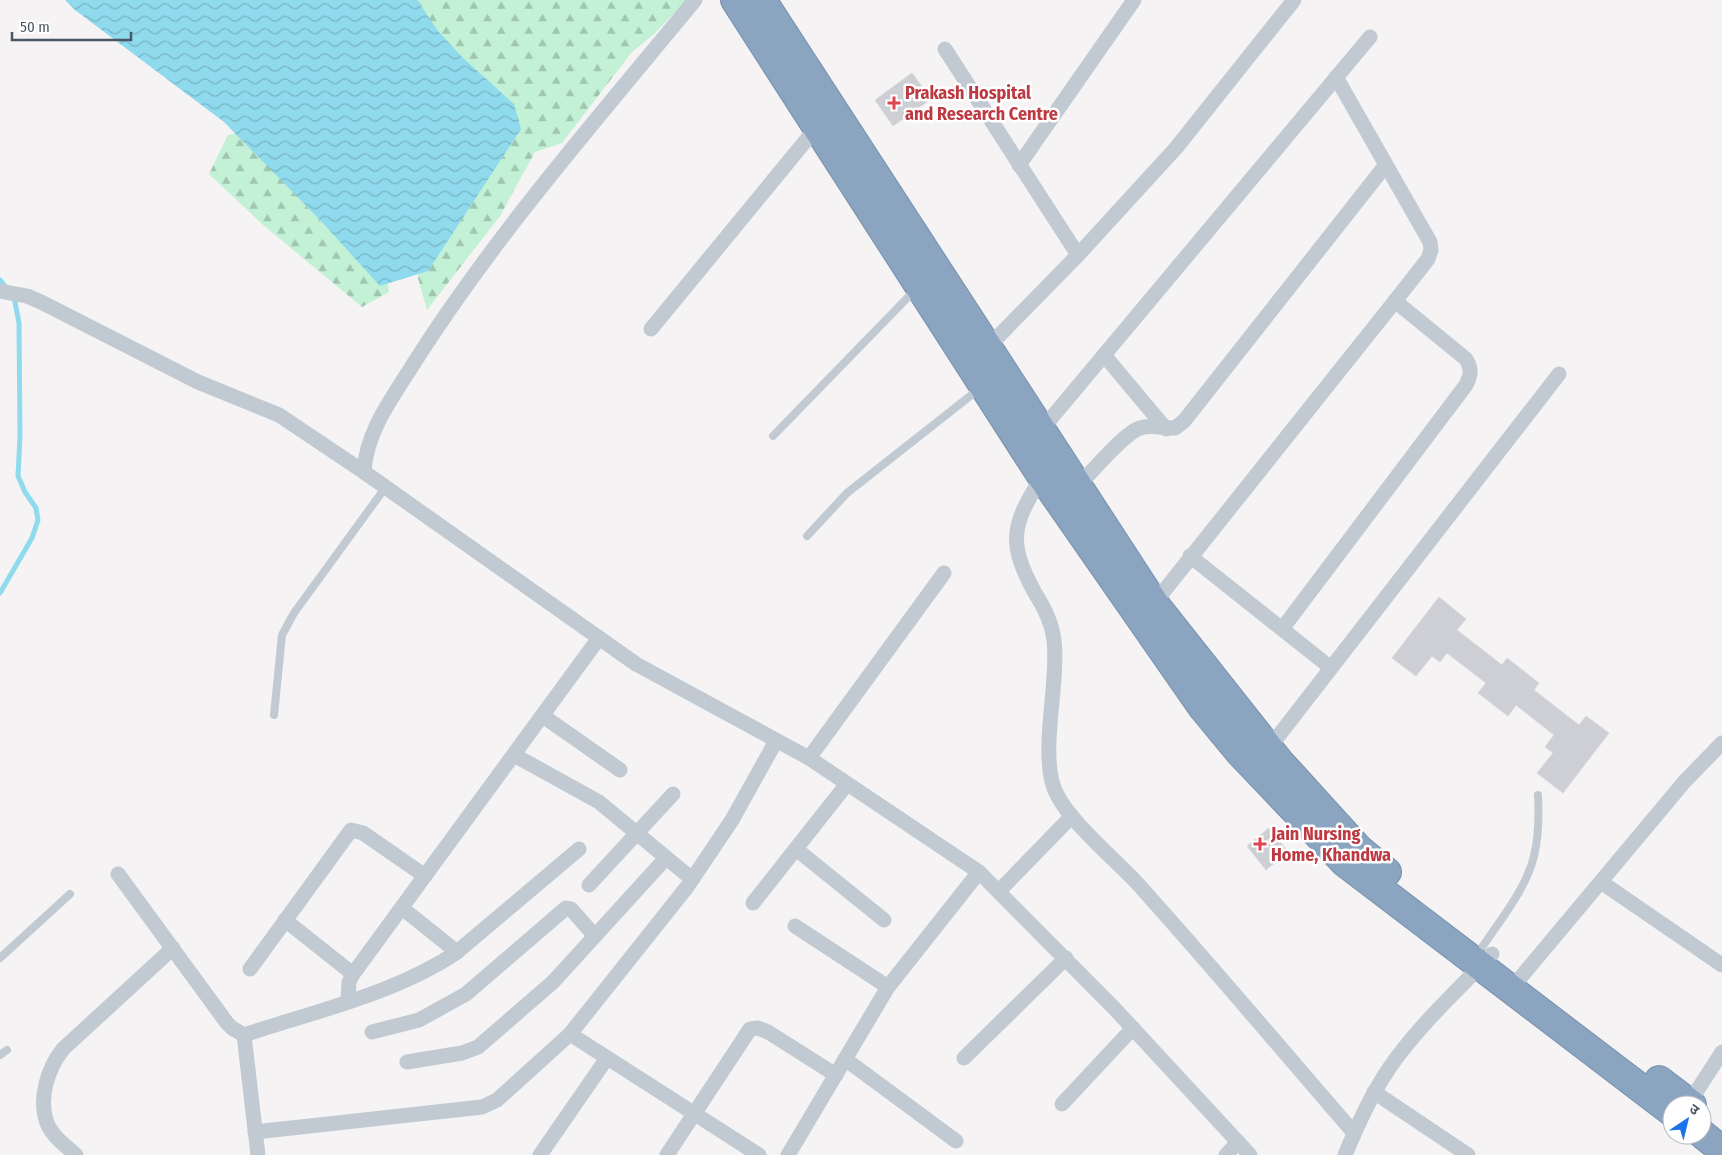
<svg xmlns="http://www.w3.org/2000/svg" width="1722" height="1155" font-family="'Fira Sans Condensed','Noto Sans Devanagari',sans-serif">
<defs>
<pattern id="forest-firs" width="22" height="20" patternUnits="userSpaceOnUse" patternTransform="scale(1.25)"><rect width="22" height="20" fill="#c3f1d5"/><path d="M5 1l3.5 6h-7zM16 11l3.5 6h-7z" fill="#a0c6b0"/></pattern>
<pattern id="water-waves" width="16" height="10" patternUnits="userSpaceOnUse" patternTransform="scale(1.25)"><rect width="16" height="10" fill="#90daee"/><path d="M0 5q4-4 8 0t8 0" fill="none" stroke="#78b4c4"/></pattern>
</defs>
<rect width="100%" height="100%" fill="#f5f3f3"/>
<g fill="url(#forest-firs)">
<path d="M409 0H687L653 35 632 52 562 143 535 152 500 216 427 310 418 278 419 256Z"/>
<path d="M249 130 383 251 389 292 362 307 262 224 209 174 228 135Z"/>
</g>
<path fill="url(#water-waves)" d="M65 0H417L438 31 462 57 514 104 521 129 428 271 380 286 321 221 224 122 75 10Z"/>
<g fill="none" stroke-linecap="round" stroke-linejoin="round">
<path stroke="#90daee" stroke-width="5" d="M0 280 14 297 19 323 20 436 18 476 25 492 36 508 38 520 32 538 0 593"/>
</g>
<g fill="#cdcfd5" stroke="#d7d9de">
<path d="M912 73 931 99 893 126 875 100Z"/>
<path d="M1439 597 1466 619 1457 630 1502 665 1507 658 1539 683 1534 690 1579 725 1586 716 1609 733 1563 793 1537 773 1553 753 1545 747 1554 735 1516 705 1508 716 1478 693 1486 683 1447 653 1440 662 1432 656 1416 676 1392 658Z"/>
<path d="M1269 828 1288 852 1266 870 1247 846Z"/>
</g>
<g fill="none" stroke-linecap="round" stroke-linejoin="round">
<defs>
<g id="highway">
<path d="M735 0 1042 477 1202 707 1240 753 1344 862 1672 1112"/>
<path d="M762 0 1154 603 1279 761 1359 849 1387 872"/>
<path d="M1659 1080 1692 1105"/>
<path d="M1702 1134 1722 1150"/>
</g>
</defs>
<use href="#highway" stroke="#7690ad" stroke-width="30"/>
<g stroke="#c1cad2" stroke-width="8">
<path d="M773 436 915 290"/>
<path d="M807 536 847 493 979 389"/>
<path d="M274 715 282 635 294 613 385 488"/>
<path d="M1483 946C1501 919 1526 889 1534 856 1539 836 1539 816 1538 795"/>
<path d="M0 958 70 894"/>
<path d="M0 1055 7 1050"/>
</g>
<g stroke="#c1cad2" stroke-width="15">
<path d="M695 0C598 118 496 234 414 363 393 397 366 431 364 472L636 664 809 758 979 872 1114 1008 1250 1155"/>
<path d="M945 49 1078 255"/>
<path d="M1019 165 1134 0"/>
<path d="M0 291 27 296 41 302 198 382 279 415 364 472"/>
<path d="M651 329 817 127"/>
<path d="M987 348 1078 255 1176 148 1294 0"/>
<path d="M1104 355 1166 429"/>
<path d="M1038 434 1370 37"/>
<path d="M1042 477C1012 525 1007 542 1035 593 1044 607 1052 623 1054 640 1059 683 1041 745 1053 785 1062 816 1114 858 1137 883 1211 965 1282 1050 1354 1133"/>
<path d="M1077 487C1091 473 1124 433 1140 428 1152 424 1164 429 1175 428L1184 421 1385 166"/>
<path d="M1190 556 1331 668"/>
<path d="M1152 606 1395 301 1428 259 1431 250 1430 242 1336 77"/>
<path d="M1282 629 1466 385C1471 375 1472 369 1466 359L1395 301"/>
<path d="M543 716 620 770"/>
<path d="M1266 752 1559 374"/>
<path d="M514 755 599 802 692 879"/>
<path d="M809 758 944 573"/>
<path d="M796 849 884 920"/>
<path d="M118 874 227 1023 232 1028 244 1035C313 1012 397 993 457 952L579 849"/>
<path d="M1601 882 1722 965"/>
<path d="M589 885 673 794"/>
<path d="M999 891 1072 816"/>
<path d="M753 903 847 784"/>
<path d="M402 908 457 952"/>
<path d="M285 920 353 974"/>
<path d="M795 926 888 987"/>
<path d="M250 969 351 830 363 833 425 876"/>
<path d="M1521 977 1685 781 1722 743"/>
<path d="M348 1001 349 982 353 974 599 638"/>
<path d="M372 1032 419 1020 466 994 566 908 571 909 594 935"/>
<path d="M570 1034 759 1155"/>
<path d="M244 1035 258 1155"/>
<path d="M964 1058 1066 958"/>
<path d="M845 1059 956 1141"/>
<path d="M407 1062 462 1053 478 1047 553 982 666 858"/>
<path d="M1374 1092 1468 1155"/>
<path d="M1689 1103 1722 1052"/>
<path d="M1062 1104 1133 1028"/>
<path d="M255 1132 482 1107 497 1100 570 1034 687 887 732 820 776 741"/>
<path d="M76 1155C66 1146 52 1136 47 1123 38 1098 48 1068 63 1049L173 948"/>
<path d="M540 1155 607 1058"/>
<path d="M667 1155 750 1029 758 1028 768 1032 836 1075"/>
<path d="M788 1155 888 987 979 872"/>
<path d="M1226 1155 1238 1142"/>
<path d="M1345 1155C1358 1124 1371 1095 1390 1067 1419 1025 1458 990 1492 954"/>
</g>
<use href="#highway" stroke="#8ba5c1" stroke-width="28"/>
</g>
<g fill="#e0444e" stroke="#fff" stroke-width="2">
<path d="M891.5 95.5h5v5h5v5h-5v5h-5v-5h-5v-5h5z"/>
<path d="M1257.5 836.5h5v5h5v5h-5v5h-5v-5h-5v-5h5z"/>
</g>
<g text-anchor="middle" stroke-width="5" stroke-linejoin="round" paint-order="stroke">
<g font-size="18" font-weight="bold" fill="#be3a42" stroke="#fff" text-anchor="start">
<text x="905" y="99">Prakash Hospital<tspan x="905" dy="21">and Research Centre</tspan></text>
<text x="1271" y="840">Jain Nursing<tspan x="1271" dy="21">Home, Khandwa</tspan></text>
</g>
</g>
<g transform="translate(1687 1120) rotate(35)"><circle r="24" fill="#ffffff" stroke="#b7bbc0"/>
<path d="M0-4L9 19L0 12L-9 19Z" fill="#1a73e8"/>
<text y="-8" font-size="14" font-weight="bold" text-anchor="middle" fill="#4a5661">उ</text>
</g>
<path d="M12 32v8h119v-8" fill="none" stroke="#4a5661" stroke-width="2.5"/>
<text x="20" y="32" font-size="15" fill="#4a5661" stroke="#ffffff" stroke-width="4" paint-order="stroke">50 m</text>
</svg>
